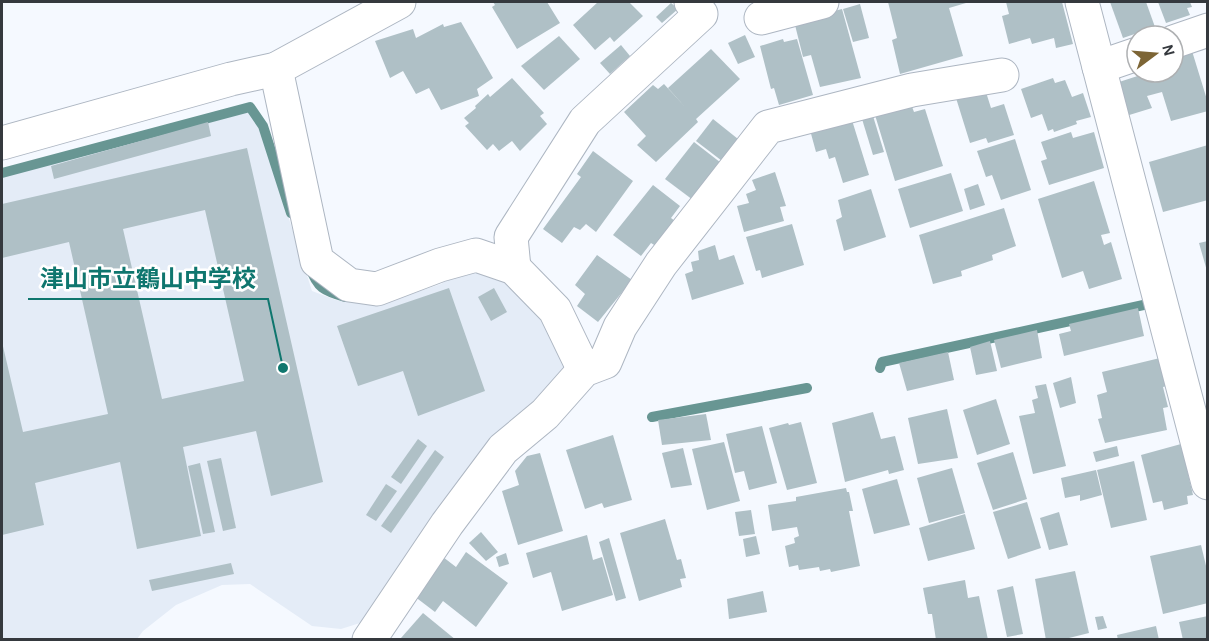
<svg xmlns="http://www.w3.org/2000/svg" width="1209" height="641" font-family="'Alegreya Sans','Noto Sans JP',sans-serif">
<rect width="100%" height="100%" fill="#f5f9ff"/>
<path fill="#e4ecf7" d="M249 110 261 131 312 291 336 300 376 306 441 284 460 272 478 269 505 277 556 335 566 357 561 379 406 563 360 623 341 629 312 626 250 584 222 585 176 605 143 631 137 639 2 640V176Z"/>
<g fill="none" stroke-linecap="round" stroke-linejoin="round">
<g stroke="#689693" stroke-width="10">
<path d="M2 173 250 107 263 126 291 213"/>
<path d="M310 267C317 288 324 291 345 297"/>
<path d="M880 368 882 362 1148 304"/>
<path d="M652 417 807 388"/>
</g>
</g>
<g fill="#afc0c6" fill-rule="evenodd">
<path d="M493 2H547L560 23 517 49 492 7 495 5Z"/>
<path d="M598 2H629L643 16 614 42 610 37 595 50 573 25Z"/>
<path d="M888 2H966V3L949 8 963 56 900 74 892 40 897 38Z"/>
<path d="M1006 2H1062L1073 44 1056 48 1054 38 1032 44 1030 38 1009 44 1002 16 1009 14Z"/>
<path d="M1110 2H1146L1155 27 1123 38Z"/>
<path d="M1158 2H1190L1192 7 1187 8 1190 15 1166 23Z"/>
<path d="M671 3 678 9 662 23 656 17Z"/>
<path d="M860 4 869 38 853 42 843 9Z"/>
<path d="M842 9 861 78 820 87 811 55 803 57 794 21Z"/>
<path d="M461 22 493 78 477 89 479 96 441 110 429 88 416 94 403 71 390 78 375 41 413 29 416 38 443 24 444 27Z"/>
<path d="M745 35 755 57 738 64 728 43Z"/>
<path d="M559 36 580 59 544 90 521 66Z"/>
<path d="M783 39 784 42 797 39 813 95 779 105 774 88 771 89 760 46Z"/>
<path d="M621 45 630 56 610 74 600 63Z"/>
<path d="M711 49 740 79 696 119 698 122 656 162 637 145 646 136 624 112 653 85 658 89 664 84 686 108 668 88Z"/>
<path d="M1192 51 1208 103V111L1171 121 1162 92 1147 96 1152 108 1126 116 1116 83 1150 72H1173V57Z"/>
<path d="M512 78 544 113 540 116 547 124 520 151 512 141 499 151 493 144 487 150 465 126 469 123 464 118 476 108 475 106 488 94 490 97Z"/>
<path d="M1053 78 1055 83 1065 80 1072 97 1083 93 1091 117 1076 121 1077 124 1054 132 1053 129 1048 131 1042 114 1031 118 1021 89Z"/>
<path d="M985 89 991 108 1004 104 1014 135 988 143 986 138 970 143 956 98Z"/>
<path d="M911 104 914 112 925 109 943 166 895 181 875 115Z"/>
<path d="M873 116 884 152 873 155 862 119Z"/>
<path d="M851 117 869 175 843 183 835 157 829 159 826 149 816 152 810 130Z"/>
<path d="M713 119 743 143 726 164 696 141Z"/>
<path d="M208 122 211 136 54 179 51 166Z"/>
<path d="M1071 132 1073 138 1094 132 1104 168 1049 185 1041 161 1047 159 1041 142Z"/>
<path d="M1015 139 1031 190 1001 200 992 175 986 177 977 151Z"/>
<path d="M694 142 725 166 697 203 665 179Z"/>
<path d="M1208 145V200L1163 212 1149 162Z"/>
<path d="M247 148 323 482 271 496 256 431 183 447 201 536 137 549 120 462 35 483 44 525 2 535V342L23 432 108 414 69 242 2 258V204ZM205 210 244 381 162 399 123 229Z"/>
<path d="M593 151 633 181 596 232 586 224 580 230 574 227 562 243 543 229 581 177 577 174Z"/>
<path d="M775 172 786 206 780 207 784 221 744 232 737 206 749 203 746 194 756 190 752 180Z"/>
<path d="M951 173 963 211 910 228 898 189Z"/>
<path d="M1094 181 1110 233 1101 235 1104 245 1111 242 1122 279 1089 289 1083 271 1062 278 1038 199Z"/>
<path d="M978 184 985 205 970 210 964 189Z"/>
<path d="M653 185 680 206 671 218 679 224 659 248 651 243 641 256 613 235Z"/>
<path d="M871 189 886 237 844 251 836 220 842 217 838 200Z"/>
<path d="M1004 208 1016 246 992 255 993 260 961 271 962 276 933 284 919 235Z"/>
<path d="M792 224 804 265 762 278 760 270 756 271 746 237Z"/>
<path d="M1208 241V271H1207L1199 243Z"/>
<path d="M715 245 719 260 734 255 744 284 692 300 685 274 693 271 691 262 699 260 698 251Z"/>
<path d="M597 255 632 280 598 322 577 306 585 294 575 285Z"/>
<path d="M449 288 485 391 418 416 403 371 358 386 337 326Z"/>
<path d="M494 288 507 312 491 321 478 297Z"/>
<path d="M1138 308 1144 336 1064 356 1059 334 1071 331 1069 324Z"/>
<path d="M1037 330 1042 358 1001 368 994 340Z"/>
<path d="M990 341 997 371 976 375 970 347Z"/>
<path d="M948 352 954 380 907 391 899 363Z"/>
<path d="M1160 358 1167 386 1163 387 1168 407 1163 408 1167 430 1105 443 1098 419 1102 418 1097 395 1107 392 1102 372Z"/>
<path d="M1071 377 1076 403 1060 408 1053 383Z"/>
<path d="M1046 384 1066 466 1033 474 1019 416 1035 413 1032 400 1038 398 1035 386Z"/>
<path d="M996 399 1010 444 977 455 963 410Z"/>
<path d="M947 409 958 458 918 464 908 418Z"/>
<path d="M873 412 881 439 895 436 904 470 889 474 888 470 845 482 832 423Z"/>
<path d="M706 414 711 440 662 445 658 420Z"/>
<path d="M801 422 817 483 787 490 769 428 788 423 789 425Z"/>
<path d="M762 426 777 483 749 490 744 471 735 473 726 434Z"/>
<path d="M613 435 632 500 604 508 602 503 585 509 566 450Z"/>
<path d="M418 439 427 446 401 484 391 477Z"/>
<path d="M724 442 740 501 707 510 692 449Z"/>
<path d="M1181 444 1193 495 1187 496 1188 504 1164 510 1162 501 1153 503 1141 455Z"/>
<path d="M1117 446 1119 456 1096 462 1093 452Z"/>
<path d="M683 448 692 485 671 488 662 453Z"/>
<path d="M435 450 444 457 391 533 381 526Z"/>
<path d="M1013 452 1027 499 993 510 977 463Z"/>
<path d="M540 453 563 531 518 545 502 491 519 485 515 471 527 456Z"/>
<path d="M221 458 236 528 223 531 207 461Z"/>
<path d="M1134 461 1147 520 1111 528 1097 470Z"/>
<path d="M200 463 215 532 203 534 188 466Z"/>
<path d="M952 468 965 513 929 523 917 478Z"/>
<path d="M1096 470 1102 495 1080 501V495L1065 498 1061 478Z"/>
<path d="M897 479 910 525 874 534 862 489Z"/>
<path d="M386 484 397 491 376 521 366 515Z"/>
<path d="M846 488 847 492H849L853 511H849L860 566 831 572 830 569 820 571 819 567 799 570 798 565 789 567 785 546 795 543 794 538 799 536 797 527 772 531 768 505 796 501V497Z"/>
<path d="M1027 502 1041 548 1008 559 993 512Z"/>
<path d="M751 510 755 534 739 536 735 512Z"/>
<path d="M1059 512 1068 545 1049 550 1040 518Z"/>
<path d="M965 514 975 549 928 561 919 528Z"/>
<path d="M665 519 677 560 681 559 686 578 680 579 682 587 639 601 620 533Z"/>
<path d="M481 532 498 552 486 561 469 543Z"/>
<path d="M587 535 593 560 602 557 613 595 562 611 551 572 533 578 526 553Z"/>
<path d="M756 536 760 554 746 557 743 539Z"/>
<path d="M609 538 626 598 616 601 599 542Z"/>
<path d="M1201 545 1208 574V603L1163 614 1150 556Z"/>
<path d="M466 552 508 583 476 627 443 601 435 612 414 596 443 557 456 567Z"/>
<path d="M506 553 509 564 499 567 496 557Z"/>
<path d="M231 563 234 574 152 591 149 580Z"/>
<path d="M1075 571 1089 633 1061 640H1046L1035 579Z"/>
<path d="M965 580 968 598 979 596 988 640H936L932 614H928L923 588Z"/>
<path d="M1013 586 1023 634 1007 637 997 590Z"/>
<path d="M763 591 767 612 729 619 727 599Z"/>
<path d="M423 613 456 640H404L401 638Z"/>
<path d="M1103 616 1107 628 1098 630 1095 617Z"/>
<path d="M1208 616V640H1183L1179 622Z"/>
<path d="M1156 626 1159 640H1118L1117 635Z"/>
</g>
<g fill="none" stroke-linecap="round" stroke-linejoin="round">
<defs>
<g id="minor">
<path d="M1082 2 1208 483"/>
<path d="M761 18 822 2"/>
<path d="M1173 42 1208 30"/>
<path d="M1099 67 1137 54"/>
<path d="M276 69 317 261 349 285 377 289 440 265 476 255 514 268 555 310 584 370"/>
<path d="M2 143 231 79 276 69 399 2"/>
<path d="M514 268 511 237 585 121 701 14 691 2"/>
<path d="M369 640 447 524 503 449 545 414 584 370 605 362 620 327 661 264 768 127 912 90 1002 75"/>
</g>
</defs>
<use href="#minor" stroke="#adb6c2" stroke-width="35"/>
<use href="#minor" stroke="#fff" stroke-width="33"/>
</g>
<path fill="none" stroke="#0f766e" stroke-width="2" d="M283 368L268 299H28"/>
<circle fill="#0f766e" stroke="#fff" stroke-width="2" cx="283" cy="368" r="6"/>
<g font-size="24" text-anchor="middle" font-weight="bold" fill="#0f766e" stroke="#fff" stroke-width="5" stroke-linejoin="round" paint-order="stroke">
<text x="148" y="287">津山市立鶴山中学校</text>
</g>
<rect width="1209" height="641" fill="none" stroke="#35393e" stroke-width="6"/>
<g transform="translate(1155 54) rotate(74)"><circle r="28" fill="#ffffff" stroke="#aeb0b2" stroke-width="1.5"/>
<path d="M0-4.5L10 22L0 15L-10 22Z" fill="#7d6535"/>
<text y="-9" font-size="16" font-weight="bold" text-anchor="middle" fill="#35393e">N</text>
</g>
</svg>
